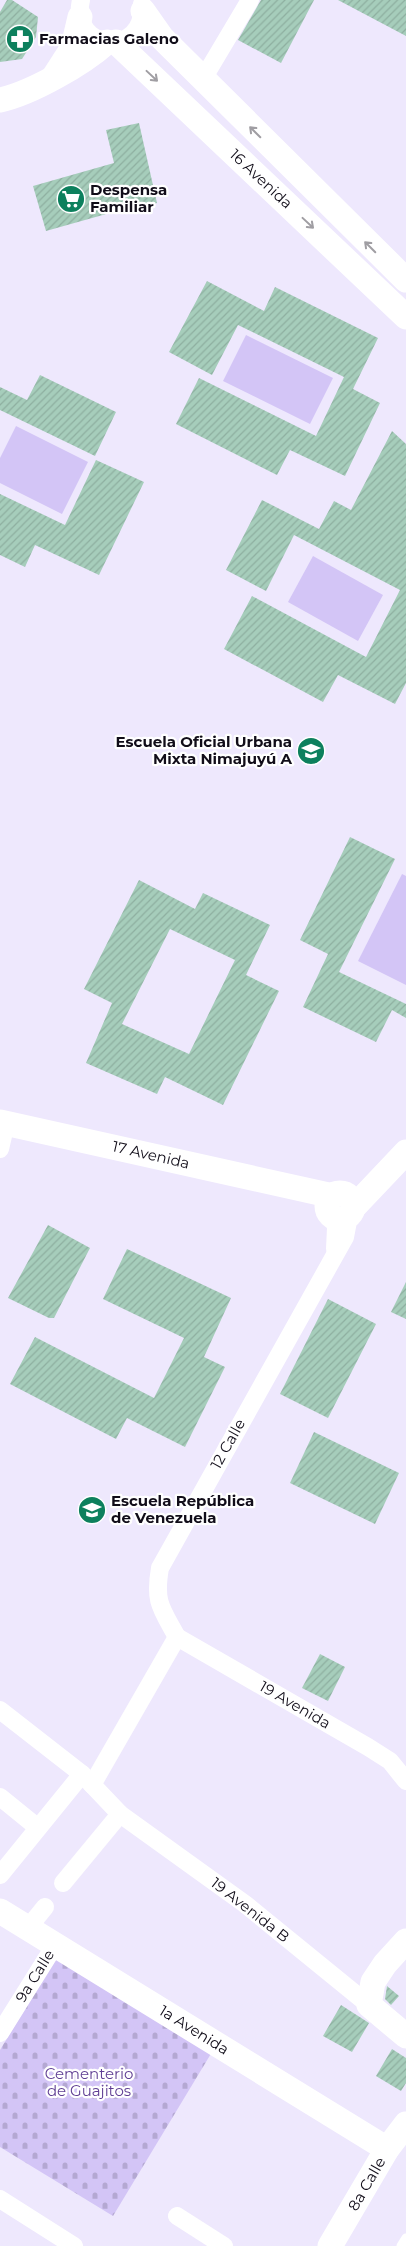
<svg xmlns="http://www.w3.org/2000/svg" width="406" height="2246" font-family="Montserrat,sans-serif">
<defs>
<pattern id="cemetery-stones" width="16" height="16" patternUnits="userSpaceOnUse" patternTransform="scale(1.25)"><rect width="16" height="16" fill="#d3c5f6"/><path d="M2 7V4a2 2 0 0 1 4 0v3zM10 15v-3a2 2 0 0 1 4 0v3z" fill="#b4a8d2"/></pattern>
<pattern id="building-hatch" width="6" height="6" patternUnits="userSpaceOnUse" patternTransform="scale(1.25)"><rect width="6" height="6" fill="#a6cdbb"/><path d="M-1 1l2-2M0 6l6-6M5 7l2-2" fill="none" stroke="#8eafa0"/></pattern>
</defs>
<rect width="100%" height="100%" fill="#eee8fd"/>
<g fill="#d3c5f6">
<path d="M246 335 333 378 310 424 223 381Z"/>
<path d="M16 426 88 462 62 514 0 483V458Z"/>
<path d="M313 556 383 595 358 641 288 602Z"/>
<path d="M402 874 406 876V985L358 961Z"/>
</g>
<path fill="url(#cemetery-stones)" d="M56 1958 212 2052 113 2216 0 2147V2050Z"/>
<g fill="url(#building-hatch)" fill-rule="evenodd">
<path d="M7 0H12L38 17 36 37 22 59 0 62V12Z"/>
<path d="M261 0H314L281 63 238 40Z"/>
<path d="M338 0H406V36Z"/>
<path d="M139 123 157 203 125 211 124 209 46 231 33 186 114 163 106 130Z"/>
<path d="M207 281 264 311 275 287 378 338 353 389 380 403 345 476 290 450 277 475 176 424 199 378 316 436 344 377 238 325 212 375 169 352Z"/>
<path d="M40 375 116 412 95 456 0 410V387L27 400Z"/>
<path d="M392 431 406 444V683L395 704 338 675 323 702 224 649 252 596 366 657 400 590 294 535 266 591 226 570 262 500 319 529 334 501 351 510Z"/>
<path d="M96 460 144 482 99 575 35 545 25 567 0 555V494L65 525Z"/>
<path d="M350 837 395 859 339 972 406 1004V1018L392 1010 376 1042 303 1007 328 954 300 940Z"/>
<path d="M139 880 195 909 203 893 270 925 246 975 279 991 223 1105 165 1077 157 1094 86 1063 112 1003 84 989ZM170 929 235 960 189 1054 122 1024Z"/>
<path d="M48 1225 90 1248 54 1318H49L8 1298Z"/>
<path d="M127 1249 231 1298 204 1357 225 1367 185 1447 127 1418 116 1439 10 1384 35 1337 154 1398 184 1338 103 1299Z"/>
<path d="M406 1282V1319L391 1312Z"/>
<path d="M328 1299 376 1324 328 1418 280 1394Z"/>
<path d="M314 1432 399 1473 375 1524 290 1483Z"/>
<path d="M320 1654 345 1667 328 1701 302 1688Z"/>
<path d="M387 1986 399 1996 391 2005 385 1999Z"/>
<path d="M341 2005 369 2023 352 2052 323 2036Z"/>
<path d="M392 2049 406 2058V2083L401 2091 376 2076Z"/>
</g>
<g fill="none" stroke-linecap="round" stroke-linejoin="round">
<path stroke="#fff" stroke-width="9" d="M401 2246 406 2238"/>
<g stroke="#fff" stroke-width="18">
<path d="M81 0C69 52 147 58 142 4"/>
<path d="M203 79 250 0"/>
<path d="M0 1149 6 1123"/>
<path d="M334 1218 336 1228 335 1249"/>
<path d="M177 1637C161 1608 154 1602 160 1568L345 1237 349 1216"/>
<path d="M177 1637 368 1747 390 1761 406 1781"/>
<path d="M0 1710 82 1774 120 1814 245 1904 369 2005"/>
<path d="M92 1785 177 1637"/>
<path d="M0 1797 37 1827"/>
<path d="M0 1875 82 1774"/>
<path d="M63 1883 120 1814"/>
<path d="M28 1928 45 1907"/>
<path d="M0 2033 55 1945"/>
<path d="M0 2199 74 2246"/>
<path d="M177 2216 224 2246"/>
</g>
<g stroke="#fff" stroke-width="25">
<path d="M143 11 162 38 406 280"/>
<path d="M116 42 406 317"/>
<path d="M55 75 73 47 80 17"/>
<path d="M0 100C32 93 82 64 107 42"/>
<path d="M0 1122 333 1196"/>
<circle cx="340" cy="1206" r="13"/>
<path d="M353 1208 406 1152"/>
<path d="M0 1911 387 2149"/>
<path d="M406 1941 385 1964 373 1982 369 2005 406 2036"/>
<path d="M330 2246 387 2149 406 2124"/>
</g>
</g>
<defs><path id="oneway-shaft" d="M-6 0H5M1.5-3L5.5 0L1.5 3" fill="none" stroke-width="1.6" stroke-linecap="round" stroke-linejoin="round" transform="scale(1.25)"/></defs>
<g stroke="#a09ea3">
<use href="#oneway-shaft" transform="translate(152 76) rotate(43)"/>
<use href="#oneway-shaft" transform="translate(255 132) rotate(-135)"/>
<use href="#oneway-shaft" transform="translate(308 223) rotate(43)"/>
<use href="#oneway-shaft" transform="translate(370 247) rotate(-135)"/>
</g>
<defs>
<symbol id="pharmacy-disc" viewBox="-11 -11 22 22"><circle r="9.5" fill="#0d805d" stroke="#fff"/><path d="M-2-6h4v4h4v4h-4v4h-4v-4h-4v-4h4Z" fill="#fff"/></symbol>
<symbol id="supermarket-disc" viewBox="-11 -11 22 22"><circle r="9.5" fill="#0d805d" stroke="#fff"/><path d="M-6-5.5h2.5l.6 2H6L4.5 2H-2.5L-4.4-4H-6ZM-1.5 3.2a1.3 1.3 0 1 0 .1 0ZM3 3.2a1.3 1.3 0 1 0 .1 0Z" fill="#fff"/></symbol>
<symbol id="school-disc" viewBox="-11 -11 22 22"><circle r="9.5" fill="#0d805d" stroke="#fff"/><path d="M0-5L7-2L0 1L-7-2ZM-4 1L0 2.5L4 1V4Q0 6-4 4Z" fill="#fff"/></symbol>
</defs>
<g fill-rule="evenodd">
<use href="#pharmacy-disc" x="4" y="23" width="32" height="32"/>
<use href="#supermarket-disc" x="55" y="183" width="32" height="32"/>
<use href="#school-disc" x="295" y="735" width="32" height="32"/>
<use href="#school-disc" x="76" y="1494" width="32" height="32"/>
</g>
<g text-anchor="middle" stroke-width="4.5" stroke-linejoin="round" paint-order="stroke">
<g font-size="15" font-weight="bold" fill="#110d19" stroke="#fff" text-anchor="start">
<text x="39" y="44">Farmacias Galeno</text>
<text x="90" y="195">Despensa<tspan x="90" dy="17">Familiar</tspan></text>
<text x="292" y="747" text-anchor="end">Escuela Oficial Urbana<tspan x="292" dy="17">Mixta Nimajuyú A</tspan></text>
<text x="111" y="1506">Escuela República<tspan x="111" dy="17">de Venezuela</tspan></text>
</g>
<g font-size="15" fill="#110d19" stroke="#fff">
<text transform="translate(261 179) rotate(43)" y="5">16 Avenida</text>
<text transform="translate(151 1155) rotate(13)" y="5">17 Avenida</text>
<text transform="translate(228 1444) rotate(-61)" y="5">12 Calle</text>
<text transform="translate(295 1705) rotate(30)" y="5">19 Avenida</text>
<text transform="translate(250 1910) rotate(38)" y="5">19 Avenida B</text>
<text transform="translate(35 1976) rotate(-58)" y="5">9a Calle</text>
<text transform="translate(194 2030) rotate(32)" y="5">1a Avenida</text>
<text transform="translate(367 2184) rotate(-60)" y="5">8a Calle</text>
</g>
<g font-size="15" fill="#5f3e93" stroke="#fff">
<text x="89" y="2079">Cementerio<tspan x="89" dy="17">de Guajitos</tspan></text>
</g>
</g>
</svg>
